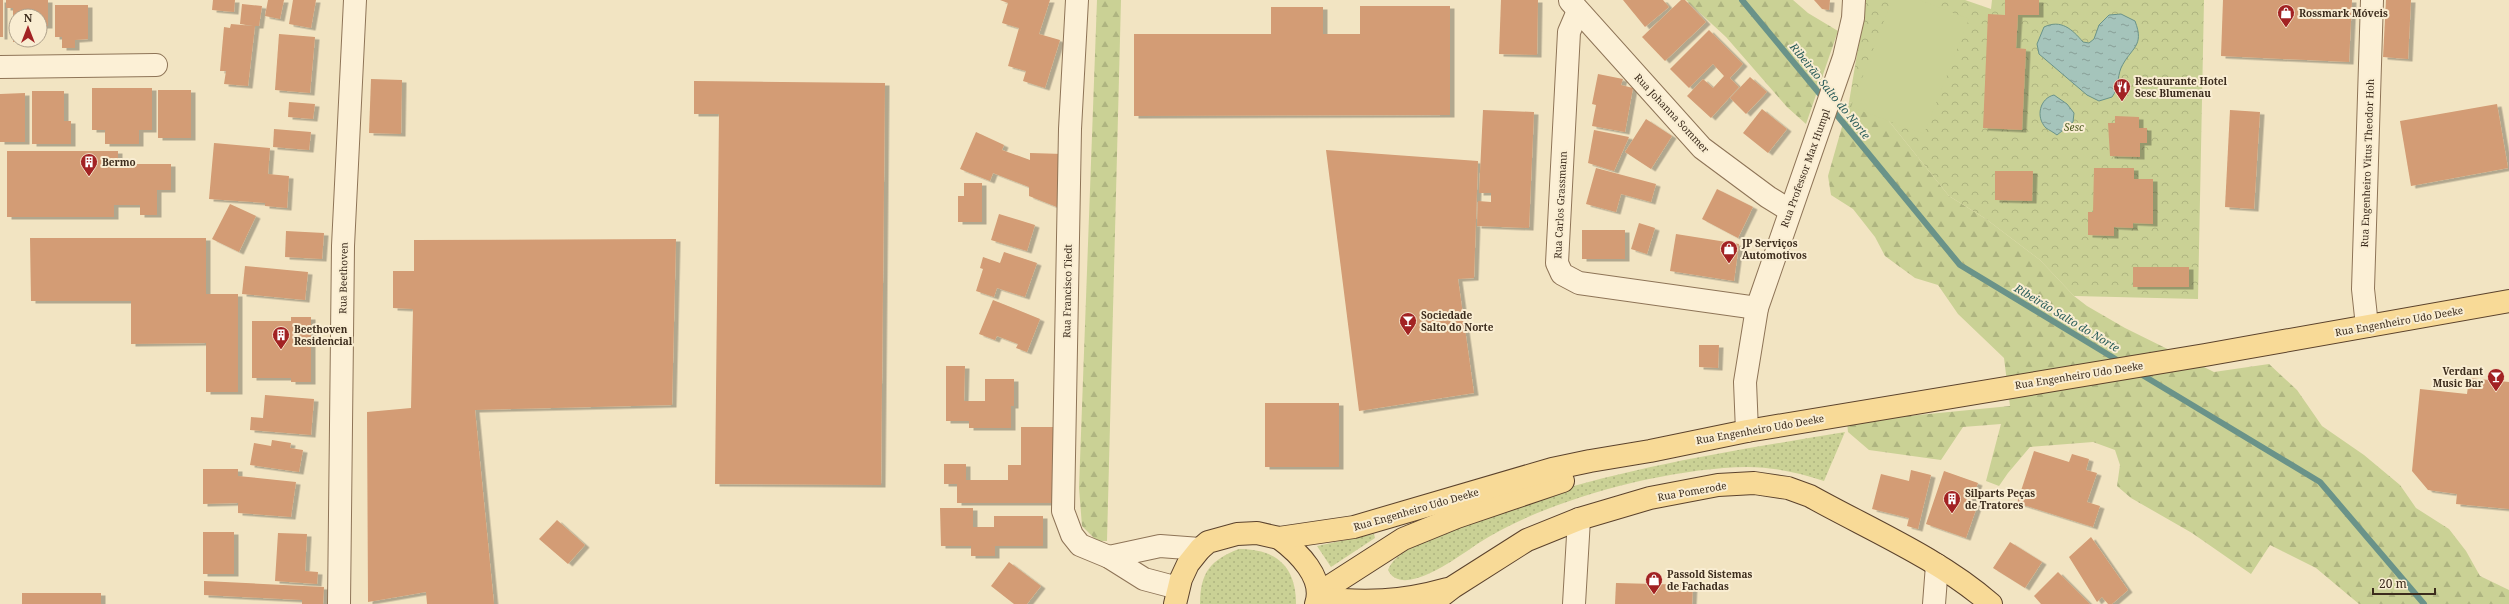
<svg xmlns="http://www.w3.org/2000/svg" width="2509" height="604" font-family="'Noto Serif',serif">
<defs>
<pattern id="grass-dots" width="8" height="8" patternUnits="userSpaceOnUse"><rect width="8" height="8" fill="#cad195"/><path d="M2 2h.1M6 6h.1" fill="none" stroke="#aeb480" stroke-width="1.8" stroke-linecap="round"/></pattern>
<pattern id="forest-firs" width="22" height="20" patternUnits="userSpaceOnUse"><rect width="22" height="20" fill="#cad195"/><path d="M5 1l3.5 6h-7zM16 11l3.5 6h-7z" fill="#aeb480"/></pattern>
<pattern id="park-crowns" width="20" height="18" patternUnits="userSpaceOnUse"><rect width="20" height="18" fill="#cad195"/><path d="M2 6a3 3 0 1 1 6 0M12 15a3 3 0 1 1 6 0" fill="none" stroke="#aeb480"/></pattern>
<pattern id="water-ripples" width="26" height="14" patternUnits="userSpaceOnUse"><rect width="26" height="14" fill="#a5c4bb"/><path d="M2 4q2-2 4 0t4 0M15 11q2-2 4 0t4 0" fill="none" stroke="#889f97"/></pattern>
<filter id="shadow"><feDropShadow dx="4.5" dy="2.5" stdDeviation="0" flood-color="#0004"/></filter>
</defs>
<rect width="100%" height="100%" fill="#f2e4c2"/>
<g fill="url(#grass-dots)">
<path d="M1845 432 1824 481C1799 473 1774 467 1747 467 1675 468 1575 493 1511 525 1501 530 1491 535 1482 541 1464 552 1403 601 1388 570 1395 552 1422 543 1438 535 1566 476 1707 455 1845 432Z"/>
<path d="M1374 534 1375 538 1331 567 1317 546Z"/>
<path d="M1239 549C1276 549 1296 566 1296 604H1200C1200 573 1210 560 1239 549Z"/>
</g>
<g fill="url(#forest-firs)">
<path d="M1097 0H1121L1107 541H1097L1082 526 1079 488Z"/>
<path d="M1686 0H1793L1808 13 1838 31 1806 124 1787 107 1726 37Z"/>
<path d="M1849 102 1884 115 1949 196 1986 219 2040 260 2074 296 2087 306 2125 328 2214 372 2269 364 2297 390 2322 426 2364 455 2400 485 2416 508 2449 529 2466 551 2480 576 2509 590V604H2359L2316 568 2270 545 2251 574 2192 533 2131 498 2117 486 2120 465 2115 450 2093 442 2030 447 2008 473 1999 486 1986 481 2001 424 1963 427 1941 460 1869 450 1848 432 1847 422 2010 406 2004 358 1958 314 1938 285 1915 278 1885 256 1875 237 1853 209 1831 195 1828 176Z"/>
</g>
<path fill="url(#park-crowns)" d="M1866 0H1965L1991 9 1992 0H2204L2198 299 2074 296 2040 260 1986 219 1949 196 1884 115 1849 102Z"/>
<path fill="#cad195" d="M1892 0H1920L1969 19 1924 134 1851 107Z"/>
<g fill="url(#water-ripples)" stroke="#6a9389">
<path d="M2121 14 2135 21C2145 47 2131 47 2121 68 2117 78 2119 88 2112 97L2099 101 2087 95 2039 54 2037 44 2044 27C2061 19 2072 29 2083 42L2089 43 2094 39 2099 25 2109 15Z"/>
<path d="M2054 95 2067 104 2074 113 2073 122 2057 135C2053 132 2049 130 2046 128 2035 117 2040 98 2054 95Z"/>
</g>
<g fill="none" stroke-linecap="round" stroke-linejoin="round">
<g stroke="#6a9389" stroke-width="6">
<path d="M1742 0 1824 99"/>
<path d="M1831 108 1960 265 2122 363"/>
<path d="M2139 373 2320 482 2424 604"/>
</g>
</g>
<g fill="#d39c74" filter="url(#shadow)">
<rect x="0" y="0" width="3" height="37"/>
<path d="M6 0H48V26H40V16H16V40H29V42H13V8H6Z"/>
<path d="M213 0H235L234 12 212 10Z"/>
<path d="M268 0H284L280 19 265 16Z"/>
<path d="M293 0H316L311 28 289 24Z"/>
<path d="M1000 0H1050L1039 34 1060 40 1045 88 1023 81 1026 71 1008 66 1019 28 1002 23 1008 3Z"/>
<path d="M1501 0H1538L1537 55 1499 54Z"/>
<path d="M1623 0H1663L1669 7 1645 27Z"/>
<path d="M1681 0H1685L1706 22 1665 61 1642 37Z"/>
<path d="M1814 0H1830L1829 10 1822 9Z"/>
<path d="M2005 0H2039V15H2018L2016 48 2026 49 2022 130 1983 128 1988 14 2005 15Z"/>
<path d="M2223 0H2352L2349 62 2221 56Z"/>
<path d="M2386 0H2411L2408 59 2383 57Z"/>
<path d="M242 4 262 6 259 26H255L248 86 224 84 226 71H220L224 27 230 28 231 24 253 26 240 24Z"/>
<path d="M55 5H88V39L75 40V48H62V37H55Z"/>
<path d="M1360 6H1450V115L1134 116V34H1271V7H1323V34H1360Z"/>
<path d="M1709 30 1743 64 1730 78 1739 87 1711 118 1687 96 1703 79 1713 88 1724 76 1713 64 1689 88 1670 69Z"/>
<path d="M279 34 315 37 310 93 275 90Z"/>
<path d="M1598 74 1623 79 1621 85 1633 88 1625 132 1592 126 1596 105 1592 104Z"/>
<path d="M1750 77 1767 92 1746 114 1730 98Z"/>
<path d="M371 79 402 80 401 134 369 133Z"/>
<path d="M694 81 885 83 881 485 715 484 719 114H694Z"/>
<path d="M92 88H152V130H139V144H105V130H92Z"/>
<rect x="158" y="90" width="33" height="48"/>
<path d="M32 91H64V121H71V144H32Z"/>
<path d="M25 93V142H0V94Z"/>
<path d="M289 102 315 104 313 119 288 117Z"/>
<path d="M2497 104 2508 168 2411 186 2400 121Z"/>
<path d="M1762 109 1787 129 1768 153 1743 133Z"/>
<path d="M1483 110 1534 112 1529 228 1477 226 1478 201 1491 202V193H1479Z"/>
<path d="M2230 110 2260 112 2254 209 2225 207Z"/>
<path d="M2115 116 2139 117V128H2147V143H2140V157L2110 156 2108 123H2115Z"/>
<path d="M1646 119 1672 136 1651 169 1625 152Z"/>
<path d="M274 129 311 132 309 150 273 147Z"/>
<path d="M1594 130 1629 137 1614 171 1588 163Z"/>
<path d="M976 132 1004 145 1002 150 1030 160V153L1063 154 1062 209 1029 196V187L993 173 990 181 960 169Z"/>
<path d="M214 143 270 148 268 174 289 176 287 208 265 206V203L209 199Z"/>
<path d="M1326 150 1478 161 1474 278 1458 279 1474 393 1359 411Z"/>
<path d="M7 151H118V164H171V190H157V215H140V205H114V217H7Z"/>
<path d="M1596 168 1656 184 1651 202 1621 194 1616 212 1586 204Z"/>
<path d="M2094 168H2134V179H2153V224L2133 223V228L2114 227V236L2088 235V212H2093Z"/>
<path d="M1995 171H2033L2032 201 1995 200Z"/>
<path d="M964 183H982V222H958V196H964Z"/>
<path d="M1717 189 1753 207 1738 238 1702 219Z"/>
<path d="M230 204 256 216 239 252 212 239Z"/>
<path d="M999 214 1035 225 1027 251 991 240Z"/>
<path d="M1639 223 1655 228 1647 254 1631 249Z"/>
<rect x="1582" y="230" width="43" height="29"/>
<path d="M286 231 324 233 322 259 285 257Z"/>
<path d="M1676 234 1739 244 1734 281 1670 271Z"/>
<path d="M30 238H206V294H238V392H206V343L131 344V301H31Z"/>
<path d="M676 239 672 405 475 410 494 604H427L426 592 368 602 367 412 411 408 413 309 393 308V271H414V240Z"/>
<path d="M1004 252 1037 263 1025 297 997 288 994 297 976 291 983 269 980 268 983 257 1000 263Z"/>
<path d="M245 266 308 272 305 300 242 294Z"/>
<rect x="2133" y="267" width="56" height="20"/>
<path d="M993 300 1040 319 1027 352 1016 348 1018 344 997 336 995 340 979 334Z"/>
<path d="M291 317H311V382H291V378H252V321H291Z"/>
<path d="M1699 345H1719L1718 368 1699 367Z"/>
<path d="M946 366H965L964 401H985V379H1014V406H1011V428H969V421H946Z"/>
<path d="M2469 378 2509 382V509L2456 504 2457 494 2428 490 2412 471 2420 389 2467 394Z"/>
<path d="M265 395 314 399 311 435 250 430 251 417 263 418Z"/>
<rect x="1265" y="403" width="74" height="64"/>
<path d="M1021 427H1053V503H957V484H944V464H966V480H1008V465H1021Z"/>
<path d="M272 440 291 443 290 448 303 450 299 472 250 465 254 443 271 446Z"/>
<path d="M2034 451 2069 462 2072 454 2089 459 2086 470 2097 473 2087 502 2100 506 2093 527 2017 503Z"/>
<path d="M203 469H238V476L296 482 291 517 238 513V503L203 504Z"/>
<path d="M1911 470 1931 475 1918 529 1907 526 1909 518 1872 509 1881 474 1909 481Z"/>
<path d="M1944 471 1978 483 1971 502 1978 504 1966 538 1926 524Z"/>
<path d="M940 508H973V527H994V516H1043V546H995V556H971V546H941Z"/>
<path d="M557 520 585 545 568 564 539 539Z"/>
<rect x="203" y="532" width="31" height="42"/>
<path d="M278 533 307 534 305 571 318 572 317 584 275 581Z"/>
<path d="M2091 537 2128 590 2112 604H2108L2102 597 2097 602 2069 557Z"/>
<path d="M2010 542 2042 562 2025 588 1993 568Z"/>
<path d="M1009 562 1041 586 1027 604H1014L991 586Z"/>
<path d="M2058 572 2090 604H2041L2034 596Z"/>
<path d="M204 581 324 587 323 604H302V600L204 595Z"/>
<path d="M1616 583 1693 585 1692 604H1615Z"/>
<rect x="22" y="593" width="79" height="11"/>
</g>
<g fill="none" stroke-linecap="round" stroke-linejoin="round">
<defs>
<g id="minor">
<path d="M1077 0 1070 129 1063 511 1072 535 1080 545 1109 557 1144 579 1178 588"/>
<path d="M1570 1 1702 148 1768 197 1789 210"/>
<path d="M1578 11 1569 32 1557 263 1562 274 1579 283 1757 308"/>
<path d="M0 67 156 65"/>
<path d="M2367 326 2363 289 2372 0"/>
<path d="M1747 431 1745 382 1757 308 1844 57 1853 18 1854 0"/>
<path d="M1109 557 1160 546 1200 549"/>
<path d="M339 604 343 246 355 0"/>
<path d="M1574 604 1579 519"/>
<path d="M1934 604 1937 565"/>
</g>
<g id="major">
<path d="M1279 538C1298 552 1325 578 1316 604"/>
<path d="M1319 593 1403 539 1457 517 1563 481"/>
<path d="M1318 598C1365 603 1401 602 1447 589"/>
<path d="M1175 604 1181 579 1188 564 1200 549 1208 542 1237 534 1257 533 1279 538 1354 527 1552 469 1590 461 1650 451 1747 431 2205 355 2509 301"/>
<path d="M1431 604 1453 587 1527 540 1579 519 1650 498 1718 485 1754 483 1788 488 1810 496C1871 530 1938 558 1991 604"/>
</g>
</defs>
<use href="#minor" stroke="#8e7457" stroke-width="24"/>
<use href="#major" stroke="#5b422c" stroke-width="24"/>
<use href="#minor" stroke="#fcf0d6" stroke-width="22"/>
<use href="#major" stroke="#f8da97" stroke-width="22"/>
</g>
<defs>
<symbol id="shop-pin" viewBox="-11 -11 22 30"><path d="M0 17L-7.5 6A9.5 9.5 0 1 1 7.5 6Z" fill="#a22223" stroke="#f9edd2"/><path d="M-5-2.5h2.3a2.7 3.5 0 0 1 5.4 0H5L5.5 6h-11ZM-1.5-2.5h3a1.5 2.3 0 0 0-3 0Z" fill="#fff"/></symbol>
<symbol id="restaurant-pin" viewBox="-11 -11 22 30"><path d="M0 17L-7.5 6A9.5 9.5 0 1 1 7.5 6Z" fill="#a22223" stroke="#f9edd2"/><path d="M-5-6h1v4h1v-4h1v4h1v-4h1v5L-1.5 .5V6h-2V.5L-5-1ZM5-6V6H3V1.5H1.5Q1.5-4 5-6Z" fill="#fff"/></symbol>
<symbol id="building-pin" viewBox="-11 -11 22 30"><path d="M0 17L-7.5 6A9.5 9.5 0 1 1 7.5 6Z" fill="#a22223" stroke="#f9edd2"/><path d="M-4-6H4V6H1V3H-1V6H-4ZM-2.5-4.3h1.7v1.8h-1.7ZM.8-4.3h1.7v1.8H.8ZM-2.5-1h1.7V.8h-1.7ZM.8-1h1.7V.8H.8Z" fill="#fff"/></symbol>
<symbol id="bar-pin" viewBox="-11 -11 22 30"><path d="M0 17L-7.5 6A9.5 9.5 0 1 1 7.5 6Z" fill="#a22223" stroke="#f9edd2"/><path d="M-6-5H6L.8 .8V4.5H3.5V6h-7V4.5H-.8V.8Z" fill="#fff"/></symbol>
</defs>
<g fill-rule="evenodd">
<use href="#shop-pin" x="2276" y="3" width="20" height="27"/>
<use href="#restaurant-pin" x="2112" y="77" width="20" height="27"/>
<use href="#building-pin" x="79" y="152" width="20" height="27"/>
<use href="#shop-pin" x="1719" y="239" width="20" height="27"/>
<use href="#bar-pin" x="1398" y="311" width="20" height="27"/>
<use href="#building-pin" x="271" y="325" width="20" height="27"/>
<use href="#bar-pin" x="2486" y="367" width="20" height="27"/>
<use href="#building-pin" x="1942" y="489" width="20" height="27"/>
<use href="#shop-pin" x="1644" y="570" width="20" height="27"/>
</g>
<g text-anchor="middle" stroke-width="4" stroke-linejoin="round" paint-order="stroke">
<g font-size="10" font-weight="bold" fill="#3c2c1d" stroke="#f9edd2" text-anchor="start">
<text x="2299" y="17">Rossmark Móveis</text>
<text x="2135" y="85">Restaurante Hotel<tspan x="2135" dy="12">Sesc Blumenau</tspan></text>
<text x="102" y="166">Bermo</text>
<text x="1742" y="247">JP Serviços<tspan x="1742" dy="12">Automotivos</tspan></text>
<text x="1421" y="319">Sociedade<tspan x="1421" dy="12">Salto do Norte</tspan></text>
<text x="294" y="333">Beethoven<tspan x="294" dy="12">Residencial</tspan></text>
<text x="2483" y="375" text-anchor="end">Verdant<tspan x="2483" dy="12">Music Bar</tspan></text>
<text x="1965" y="497">Silparts Peças<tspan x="1965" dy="12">de Tratores</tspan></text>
<text x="1667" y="578">Passold Sistemas<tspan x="1667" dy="12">de Fachadas</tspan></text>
</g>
<g font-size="10" fill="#3c2c1d" stroke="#f9edd2">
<text transform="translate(1672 113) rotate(47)" y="4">Rua Johanna Sommer</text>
<text transform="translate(2367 163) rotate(-88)" y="4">Rua Engenheiro Vitus Theodor Hoh</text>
<text transform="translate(1805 168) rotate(-70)" y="4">Rua Professor Max Humpl</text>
<text transform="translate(1560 205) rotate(-87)" y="4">Rua Carlos Grassmann</text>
<text transform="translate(343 278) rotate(-89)" y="4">Rua Beethoven</text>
<text transform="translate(1067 291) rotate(-89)" y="4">Rua Francisco Tiedt</text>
<text transform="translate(2399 321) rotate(-10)" y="4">Rua Engenheiro Udo Deeke</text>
<text transform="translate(2079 375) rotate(-9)" y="4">Rua Engenheiro Udo Deeke</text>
<text transform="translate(1760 429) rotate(-10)" y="4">Rua Engenheiro Udo Deeke</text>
<text transform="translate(1692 491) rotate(-10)" y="4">Rua Pomerode</text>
<text transform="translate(1416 509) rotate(-16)" y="4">Rua Engenheiro Udo Deeke</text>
</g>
<g font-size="10" font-style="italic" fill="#4c5a21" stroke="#f9edd2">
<text x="2074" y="131">Sesc</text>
</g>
<g font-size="11" font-style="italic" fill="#2b5d5a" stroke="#f9edd2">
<text transform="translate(1830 91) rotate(51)" y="4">Ribeirão Salto do Norte</text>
<text transform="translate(2067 318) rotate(31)" y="4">Ribeirão Salto do Norte</text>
</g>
</g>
<g transform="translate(28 28)"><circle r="19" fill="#f9edd2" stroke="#ada08a"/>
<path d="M0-3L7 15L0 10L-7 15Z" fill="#a22223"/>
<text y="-6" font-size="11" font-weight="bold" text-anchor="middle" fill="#3c2c1d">N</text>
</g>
<path d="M2373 588v6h62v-6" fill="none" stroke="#3c2c1d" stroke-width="2"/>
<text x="2379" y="588" font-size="12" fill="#3c2c1d" stroke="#f9edd2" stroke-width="3" paint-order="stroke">20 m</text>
</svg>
